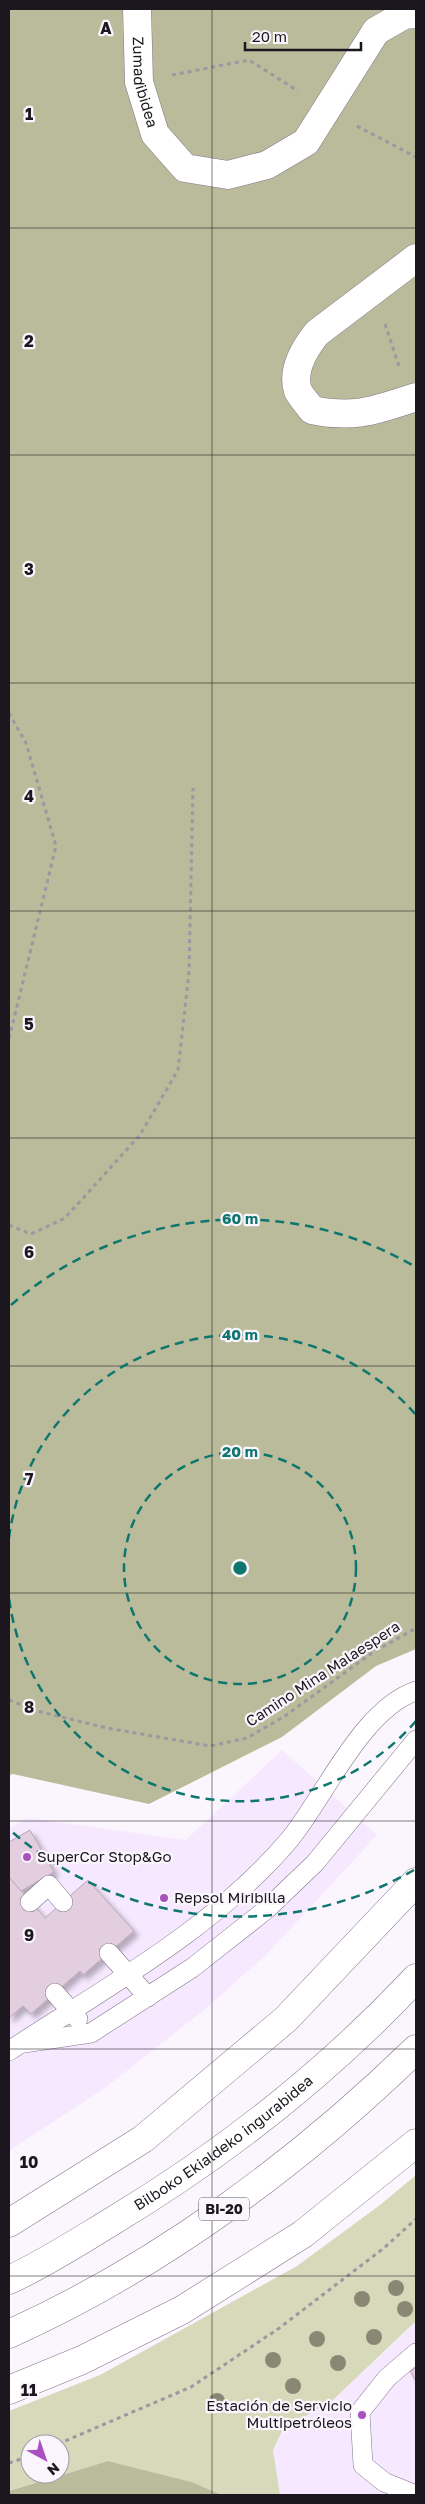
<svg xmlns="http://www.w3.org/2000/svg" width="425" height="2504" font-family="'Golos Text',sans-serif">
<defs>
<filter id="shadow"><feDropShadow dx="4.5" dy="4.5" stdDeviation="2.5" flood-color="#0004"/></filter>
</defs>
<rect width="100%" height="100%" fill="#fbf5fe"/>
<g fill="#f6e8ff">
<path d="M282 1750 377 1835 266 1955 204 2010 106 2087 9 2151V1829L27 1818 186 1840Z"/>
<path d="M416 2320V2495H280L273 2450 283 2429 333 2400 403 2335Z"/>
</g>
<path fill="#d7d9bb" fill-rule="evenodd" d="M416 2175V2321L333 2400 283 2429 273 2450 280 2495H222L192 2482 108 2461 9 2491V2411L100 2375 297 2266 380 2205ZM30 2444H60V2474H30Z"/>
<g fill="#b9bb9b">
<path d="M9 9H416V1649L376 1666 282 1737 149 1804 13 1774 9 1775Z"/>
<path d="M108 2461 192 2482 222 2495H9V2491Z"/>
</g>
<g fill="#e2cedf" stroke="#b9a5b6" filter="url(#shadow)">
<path d="M30 1830 54 1872 9 1898V1842Z"/>
<path d="M9 1877 45 1918 88 1880 134 1931 83 1975 80 1971 31 2014 23 2006 9 2018Z"/>
<path d="M416 2368V2381L410 2371Z"/>
</g>
<g fill="none" stroke-linecap="round" stroke-linejoin="round">
<defs>
<g id="service">
<path d="M30 1902 49 1885 63 1902"/>
<path d="M109 1953 148 1997"/>
<path d="M55 1993 78 2019"/>
<path d="M24 2043 91 2033 192 1968 267 1909 315 1863 416 1740"/>
<path d="M9 2051C106 1987 214 1929 290 1839 325 1796 362 1709 416 1691"/>
<path d="M416 2353 387 2378 360 2412 363 2465 384 2482 416 2495"/>
</g>
<g id="minor">
<path id="s1" d="M137 9 139 82 155 134 185 168 228 175 267 165 306 142 376 31 404 15 416 14"/>
<path d="M416 258 317 333C305 348 291 370 298 391 301 397 308 404 312 410 355 419 376 410 416 397"/>
</g>
<g id="motorway">
<path d="M9 2223 143 2139 286 2019 416 1882"/>
<path id="s2" d="M9 2280C44 2264 78 2242 111 2222 224 2154 326 2074 416 1978"/>
<path d="M9 2334C158 2267 299 2163 416 2049"/>
<path d="M9 2390 82 2360 182 2310 303 2234 416 2143"/>
</g>
</defs>
<use href="#service" stroke="#817588" stroke-width="20"/>
<use href="#minor" stroke="#817588" stroke-width="29"/>
<use href="#motorway" stroke="#817588" stroke-width="29"/>
<g stroke="#9d97a0" stroke-width="3" stroke-dasharray="4 4" stroke-linecap="butt">
<path d="M172 75 249 60 298 91"/>
<path d="M357 126 416 157"/>
<path d="M385 324 399 366"/>
<path d="M9 713 26 743 56 846 9 1039"/>
<path d="M9 1225 31 1234 65 1218 140 1135 178 1070 189 972 193 788"/>
<path d="M9 1700 37 1711 107 1728 210 1746 247 1738 285 1716 372 1653 416 1628"/>
<path d="M58 2444 191 2387 278 2329 384 2248 416 2219"/>
<path d="M9 2463 30 2456"/>
</g>
<use href="#service" stroke="#fff" stroke-width="19"/>
<use href="#minor" stroke="#fff" stroke-width="28"/>
<use href="#motorway" stroke="#fff" stroke-width="28"/>
</g>
<g fill="#8a8774">
<circle cx="396" cy="2288" r="8"/>
<circle cx="362" cy="2299" r="8"/>
<circle cx="405" cy="2309" r="8"/>
<circle cx="374" cy="2337" r="8"/>
<circle cx="317" cy="2339" r="8"/>
<circle cx="273" cy="2360" r="8"/>
<circle cx="338" cy="2363" r="8"/>
<circle cx="293" cy="2386" r="8"/>
<circle cx="217" cy="2401" r="8"/>
</g>
<path fill="none" stroke="#1c171f" stroke-width="1" stroke-opacity="0.55" d="M212 9V2495M9 228H416M9 455H416M9 683H416M9 911H416M9 1138H416M9 1366H416M9 1593H416M9 1821H416M9 2049H416M9 2276H416"/>
<g fill="none" stroke="#0f766e" stroke-width="2.5" stroke-dasharray="9 6">
<circle cx="240" cy="1568" r="116"/>
<path d="M416 1721A233 233 0 0 1 9 1598M9 1538A233 233 0 0 1 416 1415"/>
<path d="M414 1870A349 349 0 0 1 11 1831M11 1305A349 349 0 0 1 414 1266"/>
</g>
<g fill="#a952bf" stroke="#fbf5fe" stroke-width="2">
<circle cx="27" cy="1857" r="5"/>
<circle cx="164" cy="1898" r="5"/>
<circle cx="362" cy="2415" r="5"/>
</g>
<g text-anchor="middle" stroke-width="4.5" stroke-linejoin="round" paint-order="stroke">
<rect fill="#fbf5fe" stroke="#5f5a62" stroke-width="1" x="199" y="2197.5" width="50" height="23" rx="4"/>
<g font-size="14" font-weight="bold" fill="#1c171f">
<text x="224" y="2214">BI-20</text>
</g>
<g font-size="15" fill="#1c171f" stroke="#fbf5fe">
<text dy="5" stroke="none"><textPath href="#s1" startOffset="74">Zumadibidea</textPath></text>
<text transform="translate(323 1674) rotate(-33)" y="5">Camino Mina Malaespera</text>
<text dy="5" stroke="none"><textPath href="#s2" startOffset="255">Bilboko Ekialdeko ingurabidea</textPath></text>
</g>
<g font-size="15" fill="#1c171f" stroke="#fbf5fe" text-anchor="start">
<text x="37" y="1862">SuperCor Stop&amp;Go</text>
<text x="174" y="1903">Repsol Miribilla</text>
<text x="352" y="2411" text-anchor="end">Estación de Servicio<tspan x="352" dy="17">Multipetróleos</tspan></text>
</g>
</g>
<g font-size="16" text-anchor="middle" font-weight="bold" fill="#1c171f" stroke="#fbf5fe" stroke-width="4.5" stroke-linejoin="round" paint-order="stroke">
<text x="106" y="34">A</text>
<text x="29" y="120">1</text>
<text x="29" y="347">2</text>
<text x="29" y="575">3</text>
<text x="29" y="802">4</text>
<text x="29" y="1030">5</text>
<text x="29" y="1258">6</text>
<text x="29" y="1485">7</text>
<text x="29" y="1713">8</text>
<text x="29" y="1941">9</text>
<text x="29" y="2168">10</text>
<text x="29" y="2396">11</text>
</g>
<circle cx="240" cy="1568" r="8" fill="#0f766e" stroke="#fbf5fe" stroke-width="2.5"/>
<g font-size="15" text-anchor="middle" font-weight="bold" fill="#0f766e" stroke="#fbf5fe" stroke-width="4.5" stroke-linejoin="round" paint-order="stroke">
<text x="240" y="1224">60 m</text>
<text x="240" y="1340">40 m</text>
<text x="240" y="1457">20 m</text>
</g>
<rect width="425" height="2504" fill="none" stroke="#1c171f" stroke-width="20"/>
<g transform="translate(45 2459) rotate(140)"><circle r="24" fill="#fbf5fe" stroke="#a29ca5"/>
<path d="M0-4L9 19L0 12L-9 19Z" fill="#a952bf"/>
<text y="-8" font-size="14" font-weight="bold" text-anchor="middle" fill="#1c171f">N</text>
</g>
<path d="M245 42v8h116v-8" fill="none" stroke="#1c171f" stroke-width="2.5"/>
<text x="252" y="42" font-size="15" fill="#1c171f" stroke="#fbf5fe" stroke-width="4" paint-order="stroke">20 m</text>
</svg>
